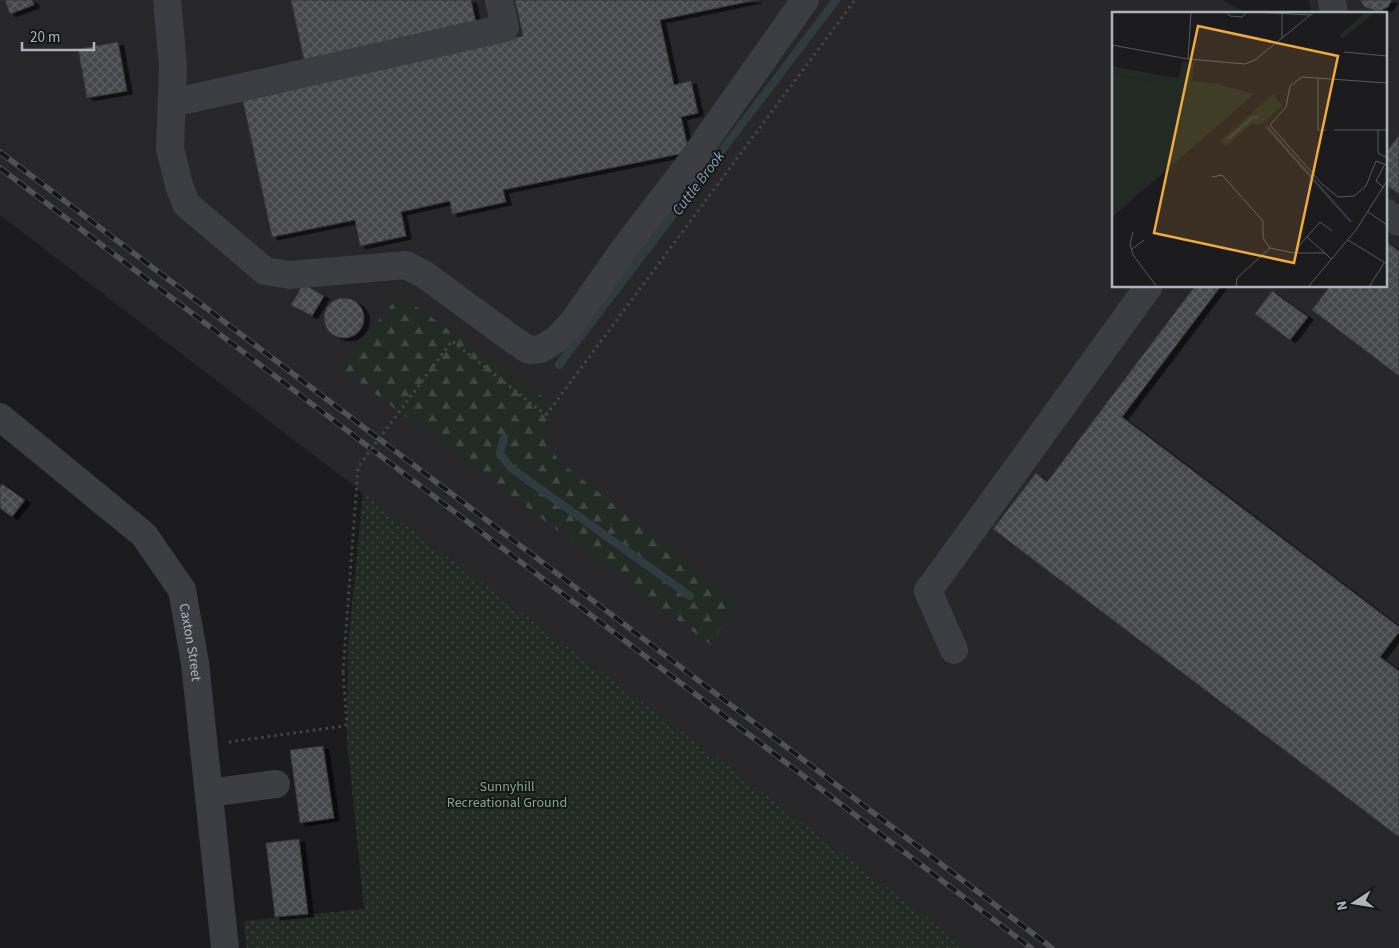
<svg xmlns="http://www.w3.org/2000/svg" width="1399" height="948" font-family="'Source Sans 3',sans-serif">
<defs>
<pattern id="forest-firs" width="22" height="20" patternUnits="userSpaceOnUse" patternTransform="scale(1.25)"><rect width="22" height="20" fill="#222b23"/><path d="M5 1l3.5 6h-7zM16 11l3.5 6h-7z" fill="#3f4741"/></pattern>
<pattern id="park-dots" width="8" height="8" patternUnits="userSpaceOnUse" patternTransform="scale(1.25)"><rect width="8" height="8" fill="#222b23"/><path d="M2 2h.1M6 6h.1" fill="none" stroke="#3f4741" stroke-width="1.8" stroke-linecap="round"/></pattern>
<pattern id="building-cross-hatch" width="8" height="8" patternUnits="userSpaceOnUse" patternTransform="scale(1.25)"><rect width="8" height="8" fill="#45464a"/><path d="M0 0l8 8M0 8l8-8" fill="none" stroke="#5d5e62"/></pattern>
<filter id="shadow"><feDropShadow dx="5.5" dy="3" stdDeviation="0" flood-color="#0009"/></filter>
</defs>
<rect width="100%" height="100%" fill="#1b1b1d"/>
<path fill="#27272a" d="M0 0H1223L1248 14H1113V286H1385V14H1311L1309 0H1399V948H967L702 746 557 639 363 493 0 215Z"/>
<path fill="url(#forest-firs)" d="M400 295 549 401 547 443 559 461 736 601 711 645 339 367Z"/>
<path fill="url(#park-dots)" d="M363 493 557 639 702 746 967 948H246L244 921 364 909 347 739 348 646Z"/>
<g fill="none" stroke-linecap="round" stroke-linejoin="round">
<g stroke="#303b41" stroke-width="8">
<path d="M559 365 836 0"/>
<path d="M504 438 500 454 511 468 690 596"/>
</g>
</g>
<g fill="url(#building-cross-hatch)" stroke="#353539" filter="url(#shadow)">
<path d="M5 0H32L34 5 10 14Z"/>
<path d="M291 0H471L476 23 304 60Z"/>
<path d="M515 0H756L660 20 674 85 691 81 698 113 681 117 689 152 503 190 506 202 452 214 450 201 401 212 406 236 360 246 355 220 272 237 243 101 523 36Z"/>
<path d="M1360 0H1392L1388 7 1382 10 1376 11 1365 7Z"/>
<path d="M118 42 127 91 87 98 78 49Z"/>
<path d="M1399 135V194L1385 184V153Z"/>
<path d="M1385 241 1399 251V376L1312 310 1330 286H1385Z"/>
<path d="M303 284 324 296 312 316 291 305Z"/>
<path d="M1195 286H1221L1122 417 1399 627V632L1380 657 1399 671V837L993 529 1036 473 1047 482Z"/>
<path d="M1272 291 1308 317 1290 340 1255 314Z"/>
<circle cx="344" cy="318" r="20"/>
<path d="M2 484 25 500 12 517 0 508V487Z"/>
<path d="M323 746 334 818 300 823 290 750Z"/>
<path d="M299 839 308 914 275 917 266 843Z"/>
</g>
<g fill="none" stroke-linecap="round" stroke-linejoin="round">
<g stroke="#424449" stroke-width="3" stroke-dasharray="2.5 4" stroke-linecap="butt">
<path d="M546 415 855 0"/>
<path d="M229 742 344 726 347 724 343 672"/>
</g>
<g stroke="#3c3d42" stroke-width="28">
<path d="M167 0 173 67 170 148 179 185 186 204 265 271 290 275 406 265 425 275 515 341 529 350 541 349 557 339 573 322 625 248 687 167 805 0"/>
<path d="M1332 0 1334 14"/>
<path d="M172 103 505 28 499 0"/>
<path d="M1385 212 1399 222"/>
<path id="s1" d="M0 417 144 535 182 590 195 663 225 948"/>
<path d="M954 650 928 591 1149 286"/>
<path d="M209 793 276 784"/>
</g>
<defs>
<g id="rail">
<path d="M0 152 1052 948"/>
<path d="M0 168 1031 948"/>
</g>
</defs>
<use href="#rail" stroke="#4f5157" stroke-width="5.5"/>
<use href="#rail" stroke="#151618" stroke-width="4" stroke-dasharray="11" stroke-linecap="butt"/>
<path stroke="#424449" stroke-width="3" stroke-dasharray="2.5 4" stroke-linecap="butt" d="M343 672 358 467 452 341 546 415"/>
</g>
<g text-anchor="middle" stroke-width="4" stroke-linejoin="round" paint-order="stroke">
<g font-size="14" fill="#adb3bc" stroke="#151618">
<text dy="5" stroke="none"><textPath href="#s1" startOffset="306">Caxton Street</textPath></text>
</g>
<g font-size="14" fill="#85a685" stroke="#151618">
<text x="507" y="791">Sunnyhill<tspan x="507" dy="16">Recreational Ground</tspan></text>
</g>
<g font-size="15" font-style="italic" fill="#86a2b5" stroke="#151618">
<text transform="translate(698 183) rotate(-53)" y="5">Cuttle Brook</text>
</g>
</g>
<g transform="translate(1112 12)">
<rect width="275" height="275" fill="#1b1b1d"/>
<path d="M254 0H263L230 27 228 23ZM0 54 47 63 39 70 0 61ZM161 82 170 94 150 112H140L114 134 108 129Z" fill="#222b23"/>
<path d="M70 49 82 51 80 69 106 72 142 82 0 205V61L39 70 47 63 67 66Z" fill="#222b23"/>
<path d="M12 96 19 112 11 116 4 100ZM35 128 42 136 26 151 19 143Z" fill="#222b23"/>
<path fill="none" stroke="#303b41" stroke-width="2.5" d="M155 115 239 210M116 127 141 105H146"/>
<path fill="none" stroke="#55585d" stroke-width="1" d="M114 0 118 4 130 5 135 0M141 0 199 3M170 26V0M0 33 76 47 133 52 143 48 202 0M232 40 275 44M76 47 79 0M206 66V118H214M275 71 190 65 178 74 174 95 158 113 210 172 226 185 242 184 254 174 264 149 275 153M222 118H275M266 118V141L275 146M100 165 110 163 151 209V226L158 236 182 241H213L219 247M272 176 264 169 273 152M256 200 275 213M21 220 18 232 21 243 45 275M195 225 213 241M236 228 275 252M19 238 32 228M185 241 187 234 208 210 220 219M124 275 125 266 158 236M196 275 244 218 275 169M257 275 272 251"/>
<path fill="#efa941" fill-opacity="0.15" stroke="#efa941" stroke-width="2.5" d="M86 14 226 44 182 251 42 221Z"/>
<rect width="275" height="275" fill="none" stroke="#adb3bc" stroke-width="2.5"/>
</g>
<g transform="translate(1354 903) rotate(258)" stroke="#151618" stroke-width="4" paint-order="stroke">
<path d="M0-4L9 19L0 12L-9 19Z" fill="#adb3bc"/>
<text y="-8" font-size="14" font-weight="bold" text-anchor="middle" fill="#adb3bc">N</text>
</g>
<path d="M22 42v8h72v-8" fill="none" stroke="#adb3bc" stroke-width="2.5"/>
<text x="30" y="42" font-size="15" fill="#adb3bc" stroke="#151618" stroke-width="4" paint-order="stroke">20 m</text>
</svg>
